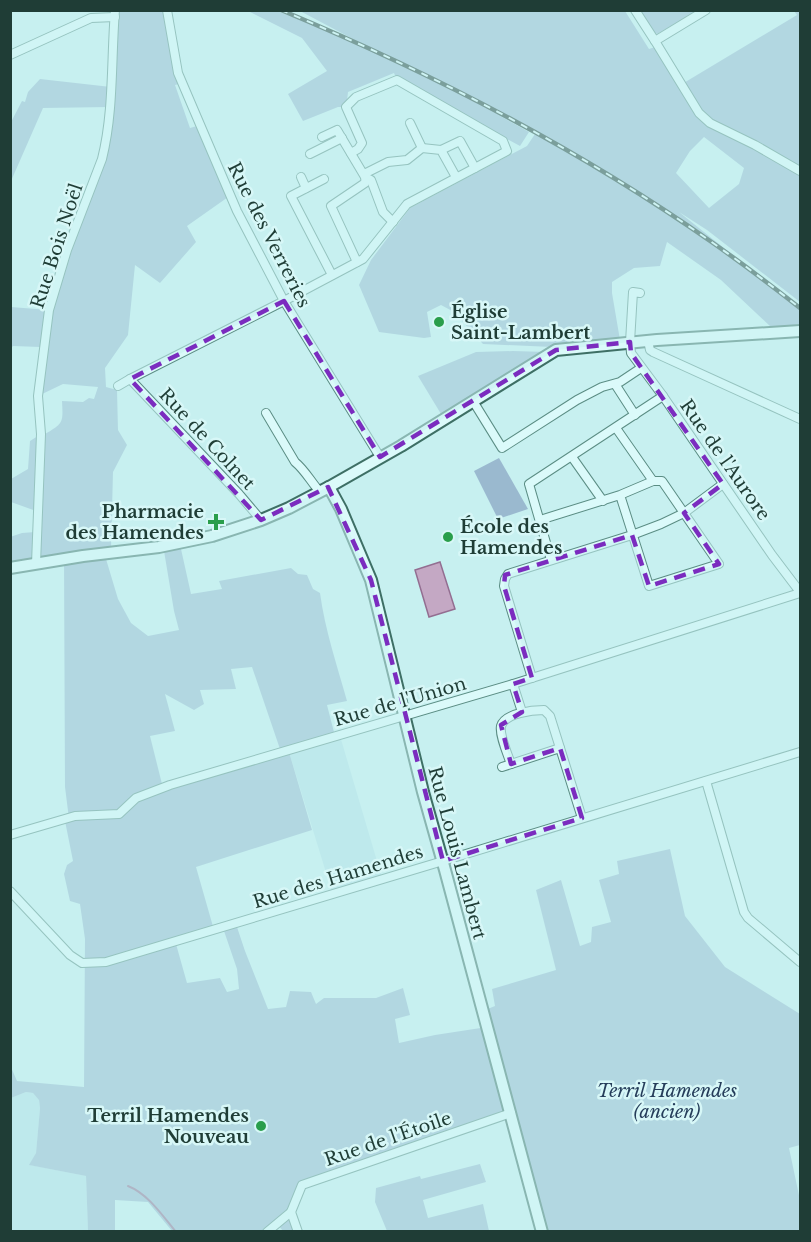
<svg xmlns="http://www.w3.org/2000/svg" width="811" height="1242" font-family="'Libre Baskerville',serif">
<rect width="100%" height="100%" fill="#c7f0f0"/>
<g fill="#b4dfe6">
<path d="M340 736 382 878 332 892 289 752Z"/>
<path d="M26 1092 33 1093 39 1099 40 1108 36 1153 30 1165 86 1176 88 1231 11 1232V1098Z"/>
</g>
<g fill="#9ab9cf" fill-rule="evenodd">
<path d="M116 11H167L176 79 179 84 175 85 190 128 197 126 231 195 187 226 196 242 160 283 135 265 128 335 105 368 106 387 117 390 118 430 127 445 113 472 111 550 37 557 45 434C64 423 63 422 62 401L83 402 89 398 94 399 98 387 63 384 38 396 47 317 40 347 13 346 10 349 11 307 49 310 102 159 110 107 43 108 11 181V122L22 101 25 102 28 92 40 79 111 87Z"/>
<path d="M248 11H277L330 31 385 56 300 11H625L649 49 655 47 682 84 797 15 794 11H800V302L707 230 679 212 800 309V324L772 328 721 280 667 242 660 266 634 268 612 282V293L620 340 552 347 483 344 454 312 441 305 427 312 431 337 424 338 379 332 359 285 371 260 410 208 527 146 535 134 495 113 529 132 520 146 397 80 394 73 348 92 347 101 343 107H338L303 121 288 94 327 71 302 38ZM704 137 744 168 739 184 709 208 676 173 690 151Z"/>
<path d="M637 11H697L657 34 647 28Z"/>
<path d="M513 351 547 352 449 410 441 414 418 376 476 352Z"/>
<path d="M41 434 36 511 11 502V479L28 469 30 441Z"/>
<path d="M499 458 528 509 498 519 474 471Z"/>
<path d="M35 532 32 557 26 561 11 564 10 537 22 533Z"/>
<path d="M181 549 191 594 222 589 219 581 291 568 298 574 307 575 313 589 320 593C325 630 337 665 347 701L327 705 335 736 281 752 252 667 231 669 236 689 200 690 204 704 194 710 165 694 175 731 150 736 162 784 289 752 312 830 196 867 214 930 176 944 187 983 220 978 227 992 239 989 237 969 224 931 237 927 245 951 268 1009 286 1007 290 991 311 992 316 1004 324 998H376L403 988 410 1015 395 1019 399 1043 435 1035 487 1027 485 1010 495 1006 492 989 556 970 536 890 561 880 580 946 591 942 592 927 611 922 599 880 619 874 617 861 670 849 685 916 725 967 800 1014V1145L789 1148 800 1200V1231H545L511 1106 503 1113 307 1186C289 1207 289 1205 298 1231H283L277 1224 267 1231H172L148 1202 115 1200V1231H88L86 1176 29 1165 36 1153 40 1108 39 1100 33 1093 26 1092 11 1098 10 1065 17 1081 84 1087 85 939 80 904 70 901 64 874 67 865 73 861 65 821 69 819 65 787 64 560 106 559 118 599 131 623 148 636 179 630 174 611 164 551Z"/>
<path d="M480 1164 486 1182 423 1200 428 1218 483 1204 489 1231H387L375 1202 376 1188 420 1176 421 1179Z"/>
</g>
<path fill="#c4a8c4" stroke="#936e91" stroke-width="1.5" d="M440 562 455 609 429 617 415 570Z"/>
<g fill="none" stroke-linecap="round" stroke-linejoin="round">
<path stroke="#936e91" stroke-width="2" d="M128 1186C148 1194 162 1215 176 1232"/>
<defs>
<g id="street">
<path d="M167 10 178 73 237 211 284 301 380 457"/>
<path d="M635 10 655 41 699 113 710 123 755 145 800 171"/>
<path d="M655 41 706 10"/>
<path d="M10 55 91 18 115 17"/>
<path d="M410 123 422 148"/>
<path d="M322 137 337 130 365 177 371 180 383 212 393 222"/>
<path d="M441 150 460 141 475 168"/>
<path d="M310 154 342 138"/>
<path d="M301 177 306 188"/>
<path d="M324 179 291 196 332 275"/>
<path d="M357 262 331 206 365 183 366 173 388 162 407 160 422 148 441 150 456 177"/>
<path d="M640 293 633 292 630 342 631 353 663 396 772 555 800 592"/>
<path d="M648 341 650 350 653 352 800 419"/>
<path d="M615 384 635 415"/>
<path d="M118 386 130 379"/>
<path d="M473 401 502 448 577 400 602 387 620 382 641 368"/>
<path d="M266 413 295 462C305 470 311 482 320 492"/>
<path d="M616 428 653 481"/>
<path d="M572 457 603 501"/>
<path d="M261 520 239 494 130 379 284 301 363 259 407 204 507 151 503 141 397 80 356 97 346 107 362 143 358 149 351 153"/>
<path d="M540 520 620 495 653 481H662L719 564 649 586 620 495"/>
<path d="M551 560 529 484 663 396"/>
<path d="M36 564 41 434 38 396 49 310 67 250 102 159C114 111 111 60 115 10"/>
<path d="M532 678 504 586 505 579 508 574 632 535 661 524 684 513 723 484"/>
<path d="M513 684 522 712"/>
<path d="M511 764C508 755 499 735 501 726 505 713 533 710 544 710L550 716 582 818"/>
<path d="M502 767 560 748"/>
<path d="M706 781 744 912 748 918 800 962"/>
<path d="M10 835 75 816 119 814 136 798 170 785 513 684 800 593"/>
<path d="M10 891 70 955 82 963 106 962 443 861 800 752"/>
<path d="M267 1232 291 1212"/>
<path d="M298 1232 291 1212 302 1185 511 1113"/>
</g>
<g id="secondary">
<path d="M329 487 341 509 371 580 423 792 445 870 542 1232"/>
<path d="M10 568 83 556 159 547 212 536 261 520 289 508 329 487 401 446 556 350 657 340 800 331"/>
</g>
</defs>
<use href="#street" stroke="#5b8d84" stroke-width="10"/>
<use href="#secondary" stroke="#3e6f65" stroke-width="14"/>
<use href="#street" stroke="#dbfafa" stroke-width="8"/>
<use href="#secondary" stroke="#dbfafa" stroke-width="10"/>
<defs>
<path id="rail" d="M281 10C432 73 579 149 713 243 743 264 772 286 800 308"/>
</defs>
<use href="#rail" stroke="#1f3d36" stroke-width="4.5"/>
<use href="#rail" stroke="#d7f7f7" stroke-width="2" stroke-dasharray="7" stroke-linecap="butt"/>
</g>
<path d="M0 0H811V1242H0ZM284 301 380 457 556 350 630 342 631 353 723 484 684 513 719 564 649 586 632 535 505 575 504 586 532 678 513 684 522 712 501 725 511 764 560 748 582 818 443 861 371 580 328 487 261 520 130 379Z" fill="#c7f0f0" fill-opacity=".55" fill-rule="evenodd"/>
<path fill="none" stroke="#7b2cbf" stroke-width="4.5" stroke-dasharray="12 8" stroke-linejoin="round" d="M284 301 380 457 556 350 630 342 631 353 723 484 684 513 719 564 649 586 632 535 505 575 504 586 532 678 513 684 522 712 501 725 511 764 560 748 582 818 443 861 371 580 328 487 261 520 130 379Z"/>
<g fill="#299e4b" stroke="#d7f7f7" stroke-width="2">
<circle cx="439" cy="322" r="6"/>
<path d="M213 513h6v6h6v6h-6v6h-6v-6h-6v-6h6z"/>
<circle cx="448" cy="537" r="6"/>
<circle cx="261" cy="1126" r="6"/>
</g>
<g text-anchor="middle" stroke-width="5" stroke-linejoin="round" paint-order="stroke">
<g font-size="18" fill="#1f3d36" stroke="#d7f7f7">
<text transform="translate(269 235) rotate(63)" y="6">Rue des Verreries</text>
<text transform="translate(57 246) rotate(-72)" y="6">Rue Bois Noël</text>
<text transform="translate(207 439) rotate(47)" y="6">Rue de Colnet</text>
<text transform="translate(725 460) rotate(55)" y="6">Rue de l'Aurore</text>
<text transform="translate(400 702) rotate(-16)" y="6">Rue de l'Union</text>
<text transform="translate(457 853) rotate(75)" y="6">Rue Louis Lambert</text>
<text transform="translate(338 877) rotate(-17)" y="6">Rue des Hamendes</text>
<text transform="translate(388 1139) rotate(-19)" y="6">Rue de l'Étoile</text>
</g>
<g font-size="18" font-weight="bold" fill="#1f3d36" stroke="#d7f7f7" text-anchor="start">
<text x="451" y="318">Église<tspan x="451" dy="21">Saint-Lambert</tspan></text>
<text x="204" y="518" text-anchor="end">Pharmacie<tspan x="204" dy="21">des Hamendes</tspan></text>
<text x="460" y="533">École des<tspan x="460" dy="21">Hamendes</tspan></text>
<text x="249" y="1122" text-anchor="end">Terril Hamendes<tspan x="249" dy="21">Nouveau</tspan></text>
</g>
<g font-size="18" font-style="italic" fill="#253d5a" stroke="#d7f7f7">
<text x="667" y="1097">Terril Hamendes<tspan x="667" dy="21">(ancien)</tspan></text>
</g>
</g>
<rect width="811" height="1242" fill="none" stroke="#1f3d36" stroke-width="24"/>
</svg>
